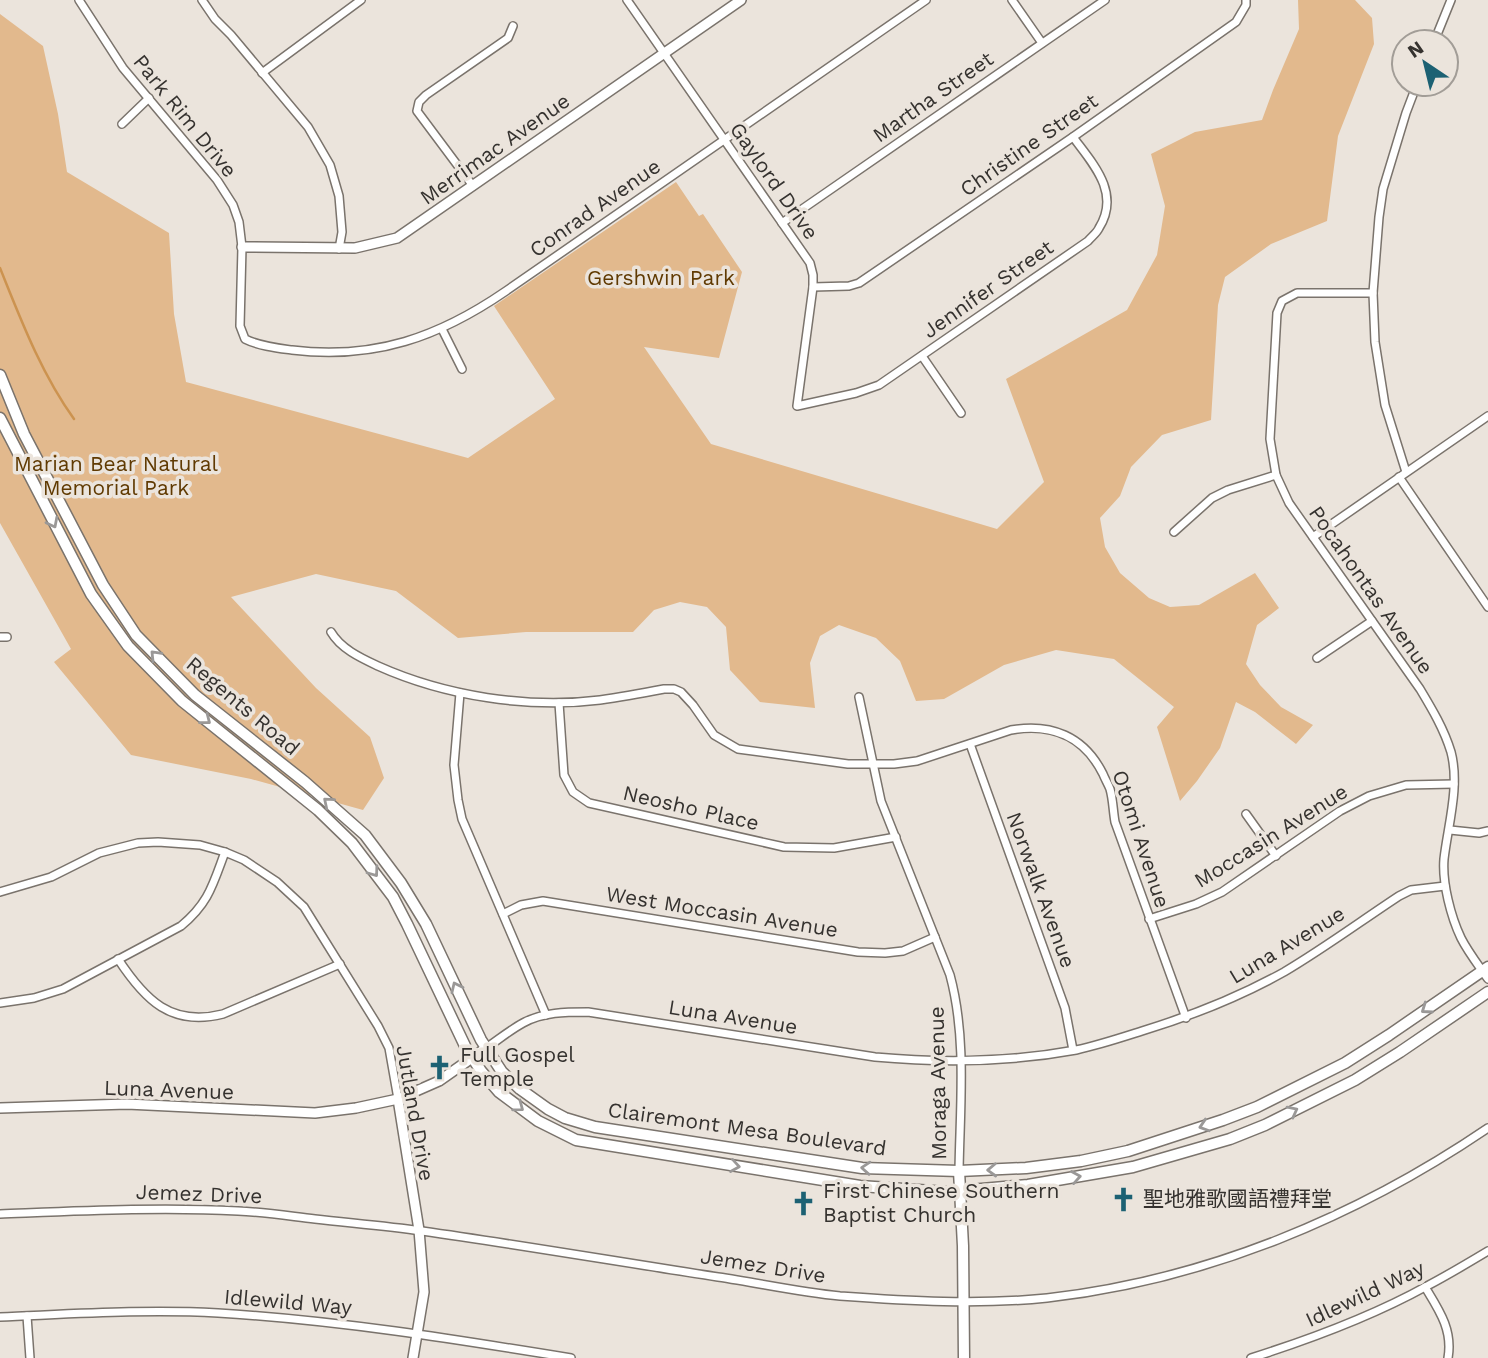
<svg xmlns="http://www.w3.org/2000/svg" width="1488" height="1358" font-family="'Work Sans','Noto Sans SC',sans-serif">
<rect width="100%" height="100%" fill="#ebe4dc"/>
<path fill="#e2b98d" d="M1298 0H1355L1372 18 1374 44 1338 136 1327 221 1271 244 1225 277 1218 305 1211 420 1162 435 1131 467 1120 496 1100 518 1105 547 1120 573 1149 598 1170 607 1199 605 1255 573 1279 608 1257 625 1246 664 1260 685 1281 707 1313 725 1296 744 1255 712 1236 702 1220 748 1197 781 1180 801 1157 727 1174 707 1114 659 1056 650 1004 665 944 699 916 701 900 661 876 638 839 625 820 636 810 663 815 708 760 702 730 670 726 627 707 607 680 602 654 610 633 632H526L458 638 396 591 316 574 231 597 316 688 370 737 384 778 363 810 251 779 131 755 54 662 71 649 0 523V14L43 46 58 114 67 172 169 233 174 314 186 382 468 458 555 399 494 306 676 182 699 216 703 214 742 272 719 358 644 347 711 444 997 529 1044 482 1006 379 1127 310 1157 255 1165 206 1151 154 1195 132 1262 120 1273 90 1299 29Z"/>
<g fill="none" stroke-linecap="round" stroke-linejoin="round">
<path stroke="#cc9350" stroke-width="2.5" d="M0 268C21 320 41 373 74 419"/>
<defs>
<g id="minor">
<path d="M79 0 123 68 217 180 233 205 239 222 242 247 240 326 245 339C259 346 277 348 292 350 375 360 439 337 506 291L926 0"/>
<path d="M202 0 215 19 231 35 308 127 330 165 339 196 342 232 339 249"/>
<path d="M627 0 810 263 813 275V287L797 406 856 393 879 385 1088 241C1091 237 1097 233 1099 228 1121 193 1093 164 1073 137"/>
<path d="M1012 0 1042 43"/>
<path d="M1434 42 1451 0"/>
<path d="M262 73 361 0"/>
<path d="M122 124 149 98"/>
<path d="M473 186 417 111 419 102 426 95 508 38 513 26"/>
<path d="M782 223 1105 0"/>
<path d="M813 287 849 286 859 283 1073 137 1236 22 1246 5V0"/>
<path d="M1373 293H1297L1282 301 1277 313 1270 439 1276 475 1289 503 1420 689C1432 709 1444 729 1451 752 1460 786 1448 825 1444 859 1442 883 1451 917 1461 938 1468 952 1479 966 1488 979"/>
<path d="M442 329 462 369"/>
<path d="M922 356 961 413"/>
<path d="M1406 472 1385 405 1375 342 1373 293 1379 217 1383 189 1406 113 1417 84"/>
<path d="M1399 477 1488 607"/>
<path d="M1174 532 1212 498 1228 490 1276 475"/>
<path d="M1313 537 1488 416"/>
<path d="M331 632C341 649 361 658 378 666 445 696 528 709 600 700 621 697 643 693 664 689H674L681 692 693 705 714 735 738 749 848 764H894L917 761 1011 730C1051 723 1084 736 1103 774 1105 779 1108 784 1110 789 1113 799 1113 811 1115 822L1186 1018"/>
<path d="M0 637H7"/>
<path d="M1317 658 1372 621"/>
<path d="M460 693 454 765 458 800 462 819 546 1015"/>
<path d="M859 697 881 801 950 975C967 1038 960 1106 959 1171"/>
<path d="M559 703 564 775 573 792 589 803 784 847 834 848 896 837"/>
<path d="M970 744 1065 1008 1073 1050"/>
<path d="M1246 814 1276 856"/>
<path d="M1450 830 1479 833 1488 831"/>
<path d="M0 892 51 877 99 853 138 843 158 842 200 845 225 852 244 860 277 882 304 907 378 1026 389 1048 398 1099"/>
<path d="M503 914 521 905 543 901 858 952 885 953 903 951 935 937"/>
<path d="M1149 919 1196 904 1222 892 1340 811 1369 796 1406 785 1454 784"/>
<path d="M118 959C145 1000 171 1027 223 1014L340 964"/>
<path d="M0 1003 34 998 63 989 181 926C209 903 213 884 225 852"/>
<path d="M486 1048C498 1040 510 1030 523 1023 543 1012 566 1012 588 1012L875 1057C941 1063 1011 1062 1076 1050 1099 1045 1120 1038 1142 1031 1191 1016 1239 997 1284 972 1323 949 1361 921 1399 896L1411 890 1445 886"/>
<path d="M0 1214C79 1211 159 1207 238 1211 264 1212 289 1216 315 1219 350 1223 386 1226 422 1231 521 1245 620 1262 718 1277 759 1283 799 1292 840 1296 908 1301 979 1305 1047 1298 1206 1280 1357 1217 1488 1128"/>
<path d="M1425 1287C1439 1310 1453 1330 1448 1358"/>
<path d="M27 1316 30 1358"/>
<path d="M0 1317C73 1314 145 1309 218 1313 337 1320 454 1339 571 1358"/>
<path d="M1251 1358C1311 1339 1371 1317 1427 1286 1448 1275 1468 1263 1488 1251"/>
</g>
<g id="tertiary">
<path d="M242 247 355 248 397 238 741 0"/>
<path d="M398 1099 419 1230 424 1292 413 1358"/>
<path d="M0 1108 127 1104 315 1113 356 1108 398 1099 439 1081 486 1048"/>
</g>
<g id="secondary">
<path d="M0 375 24 434 103 585 136 635 195 695 305 782 365 835 401 883 426 924 481 1040 502 1072 520 1089 548 1109 565 1118 595 1127 862 1168 959 1171 1026 1168 1081 1161 1128 1151 1223 1120 1257 1107 1345 1063 1389 1035 1488 967"/>
<path d="M0 418 91 594 128 646 182 701 318 810 352 843 393 897 407 924 466 1048 481 1071 499 1092 538 1121 576 1140 860 1186 947 1192 1028 1185 1133 1167 1230 1139 1265 1125 1355 1080 1400 1052 1488 992"/>
<path d="M959 1171 963 1246 964 1358"/>
</g>
</defs>
<use href="#minor" stroke="#7a736c" stroke-width="10"/>
<use href="#tertiary" stroke="#7a736c" stroke-width="12"/>
<use href="#secondary" stroke="#7a736c" stroke-width="13"/>
<use href="#minor" stroke="#fff" stroke-width="7"/>
<use href="#tertiary" stroke="#fff" stroke-width="9"/>
<use href="#secondary" stroke="#fff" stroke-width="10"/>
</g>
<defs><path id="oneway-chevron" d="M-2-3.5L2.5 0L-2 3.5" fill="none" stroke-width="1.6" stroke-linecap="round" stroke-linejoin="round" transform="scale(1.75)"/></defs>
<g stroke="#9a9897">
<use href="#oneway-chevron" transform="translate(53 523) rotate(63)"/>
<use href="#oneway-chevron" transform="translate(155 655) rotate(-134)"/>
<use href="#oneway-chevron" transform="translate(206 720) rotate(38)"/>
<use href="#oneway-chevron" transform="translate(328 802) rotate(-140)"/>
<use href="#oneway-chevron" transform="translate(374 872) rotate(54)"/>
<use href="#oneway-chevron" transform="translate(456 987) rotate(-115)"/>
<use href="#oneway-chevron" transform="translate(1426 1009) rotate(145)"/>
<use href="#oneway-chevron" transform="translate(519 1107) rotate(37)"/>
<use href="#oneway-chevron" transform="translate(1293 1111) rotate(-27)"/>
<use href="#oneway-chevron" transform="translate(1204 1126) rotate(162)"/>
<use href="#oneway-chevron" transform="translate(735 1166) rotate(9)"/>
<use href="#oneway-chevron" transform="translate(866 1168) rotate(-176)"/>
<use href="#oneway-chevron" transform="translate(992 1170) rotate(178)"/>
<use href="#oneway-chevron" transform="translate(1076 1177) rotate(-10)"/>
</g>
<defs>
<symbol id="church-bare" viewBox="-9 -9 18 18"><path d="M-1.2-6h2.4v3.5h3.3v2.4h-3.3V6h-2.4V-.1h-3.3v-2.4h3.3Z" fill="#1c6173" stroke="#ebe4dc" stroke-width="2.5" paint-order="stroke"/></symbol>
</defs>
<g fill-rule="evenodd">
<use href="#church-bare" x="422" y="1050" width="35" height="35"/>
<use href="#church-bare" x="1106" y="1182" width="35" height="35"/>
<use href="#church-bare" x="786" y="1186" width="35" height="35"/>
</g>
<g text-anchor="middle" stroke-width="7" stroke-linejoin="round" paint-order="stroke">
<g font-size="21" fill="#35322f" stroke="#ebe4dc">
<text transform="translate(933 97) rotate(-35)" y="7">Martha Street</text>
<text transform="translate(185 116) rotate(51)" y="7">Park Rim Drive</text>
<text transform="translate(1029 145) rotate(-35)" y="7">Christine Street</text>
<text transform="translate(495 149) rotate(-35)" y="7">Merrimac Avenue</text>
<text transform="translate(774 181) rotate(55)" y="7">Gaylord Drive</text>
<text transform="translate(595 208) rotate(-35)" y="7">Conrad Avenue</text>
<text transform="translate(988 289) rotate(-35)" y="7">Jennifer Street</text>
<text transform="translate(1371 590) rotate(55)" y="7">Pocahontas Avenue</text>
<text transform="translate(243 706) rotate(40)" y="7">Regents Road</text>
<text transform="translate(691 808) rotate(13)" y="7">Neosho Place</text>
<text transform="translate(1271 836) rotate(-32)" y="7">Moccasin Avenue</text>
<text transform="translate(1141 839) rotate(72)" y="7">Otomi Avenue</text>
<text transform="translate(1041 890) rotate(70)" y="7">Norwalk Avenue</text>
<text transform="translate(722 912) rotate(9)" y="7">West Moccasin Avenue</text>
<text transform="translate(1287 945) rotate(-31)" y="7">Luna Avenue</text>
<text transform="translate(733 1017) rotate(9)" y="7">Luna Avenue</text>
<text transform="translate(938 1083) rotate(-91)" y="7">Moraga Avenue</text>
<text transform="translate(169 1090) rotate(2)" y="7">Luna Avenue</text>
<text transform="translate(415 1113) rotate(80)" y="7">Jutland Drive</text>
<text transform="translate(747 1129) rotate(8)" y="7">Clairemont Mesa Boulevard</text>
<text transform="translate(199 1194) rotate(2)" y="7">Jemez Drive</text>
<text transform="translate(763 1266) rotate(9)" y="7">Jemez Drive</text>
<text transform="translate(1365 1294) rotate(-25)" y="7">Idlewild Way</text>
<text transform="translate(288 1302) rotate(5)" y="7">Idlewild Way</text>
</g>
<g font-size="21" fill="#603a02" stroke="#ebe4dc">
<text x="661" y="285">Gershwin Park</text>
<text x="116" y="471">Marian Bear Natural<tspan x="116" dy="24">Memorial Park</tspan></text>
</g>
<g font-size="21" fill="#35322f" stroke="#ebe4dc" text-anchor="start">
<text x="460" y="1062">Full Gospel<tspan x="460" dy="24">Temple</tspan></text>
<text x="823" y="1198">First Chinese Southern<tspan x="823" dy="24">Baptist Church</tspan></text>
<text x="1143" y="1206">聖地雅歌國語禮拜堂</text>
</g>
</g>
<g transform="translate(1425 63) rotate(325)"><circle r="33" fill="#ebe4dc" stroke="#a29d97" stroke-width="2"/>
<path d="M0-5L12 26L0 18L-12 26Z" fill="#1c6173"/>
<text y="-10" font-size="19" font-weight="bold" text-anchor="middle" fill="#35322f">N</text>
</g>
</svg>
